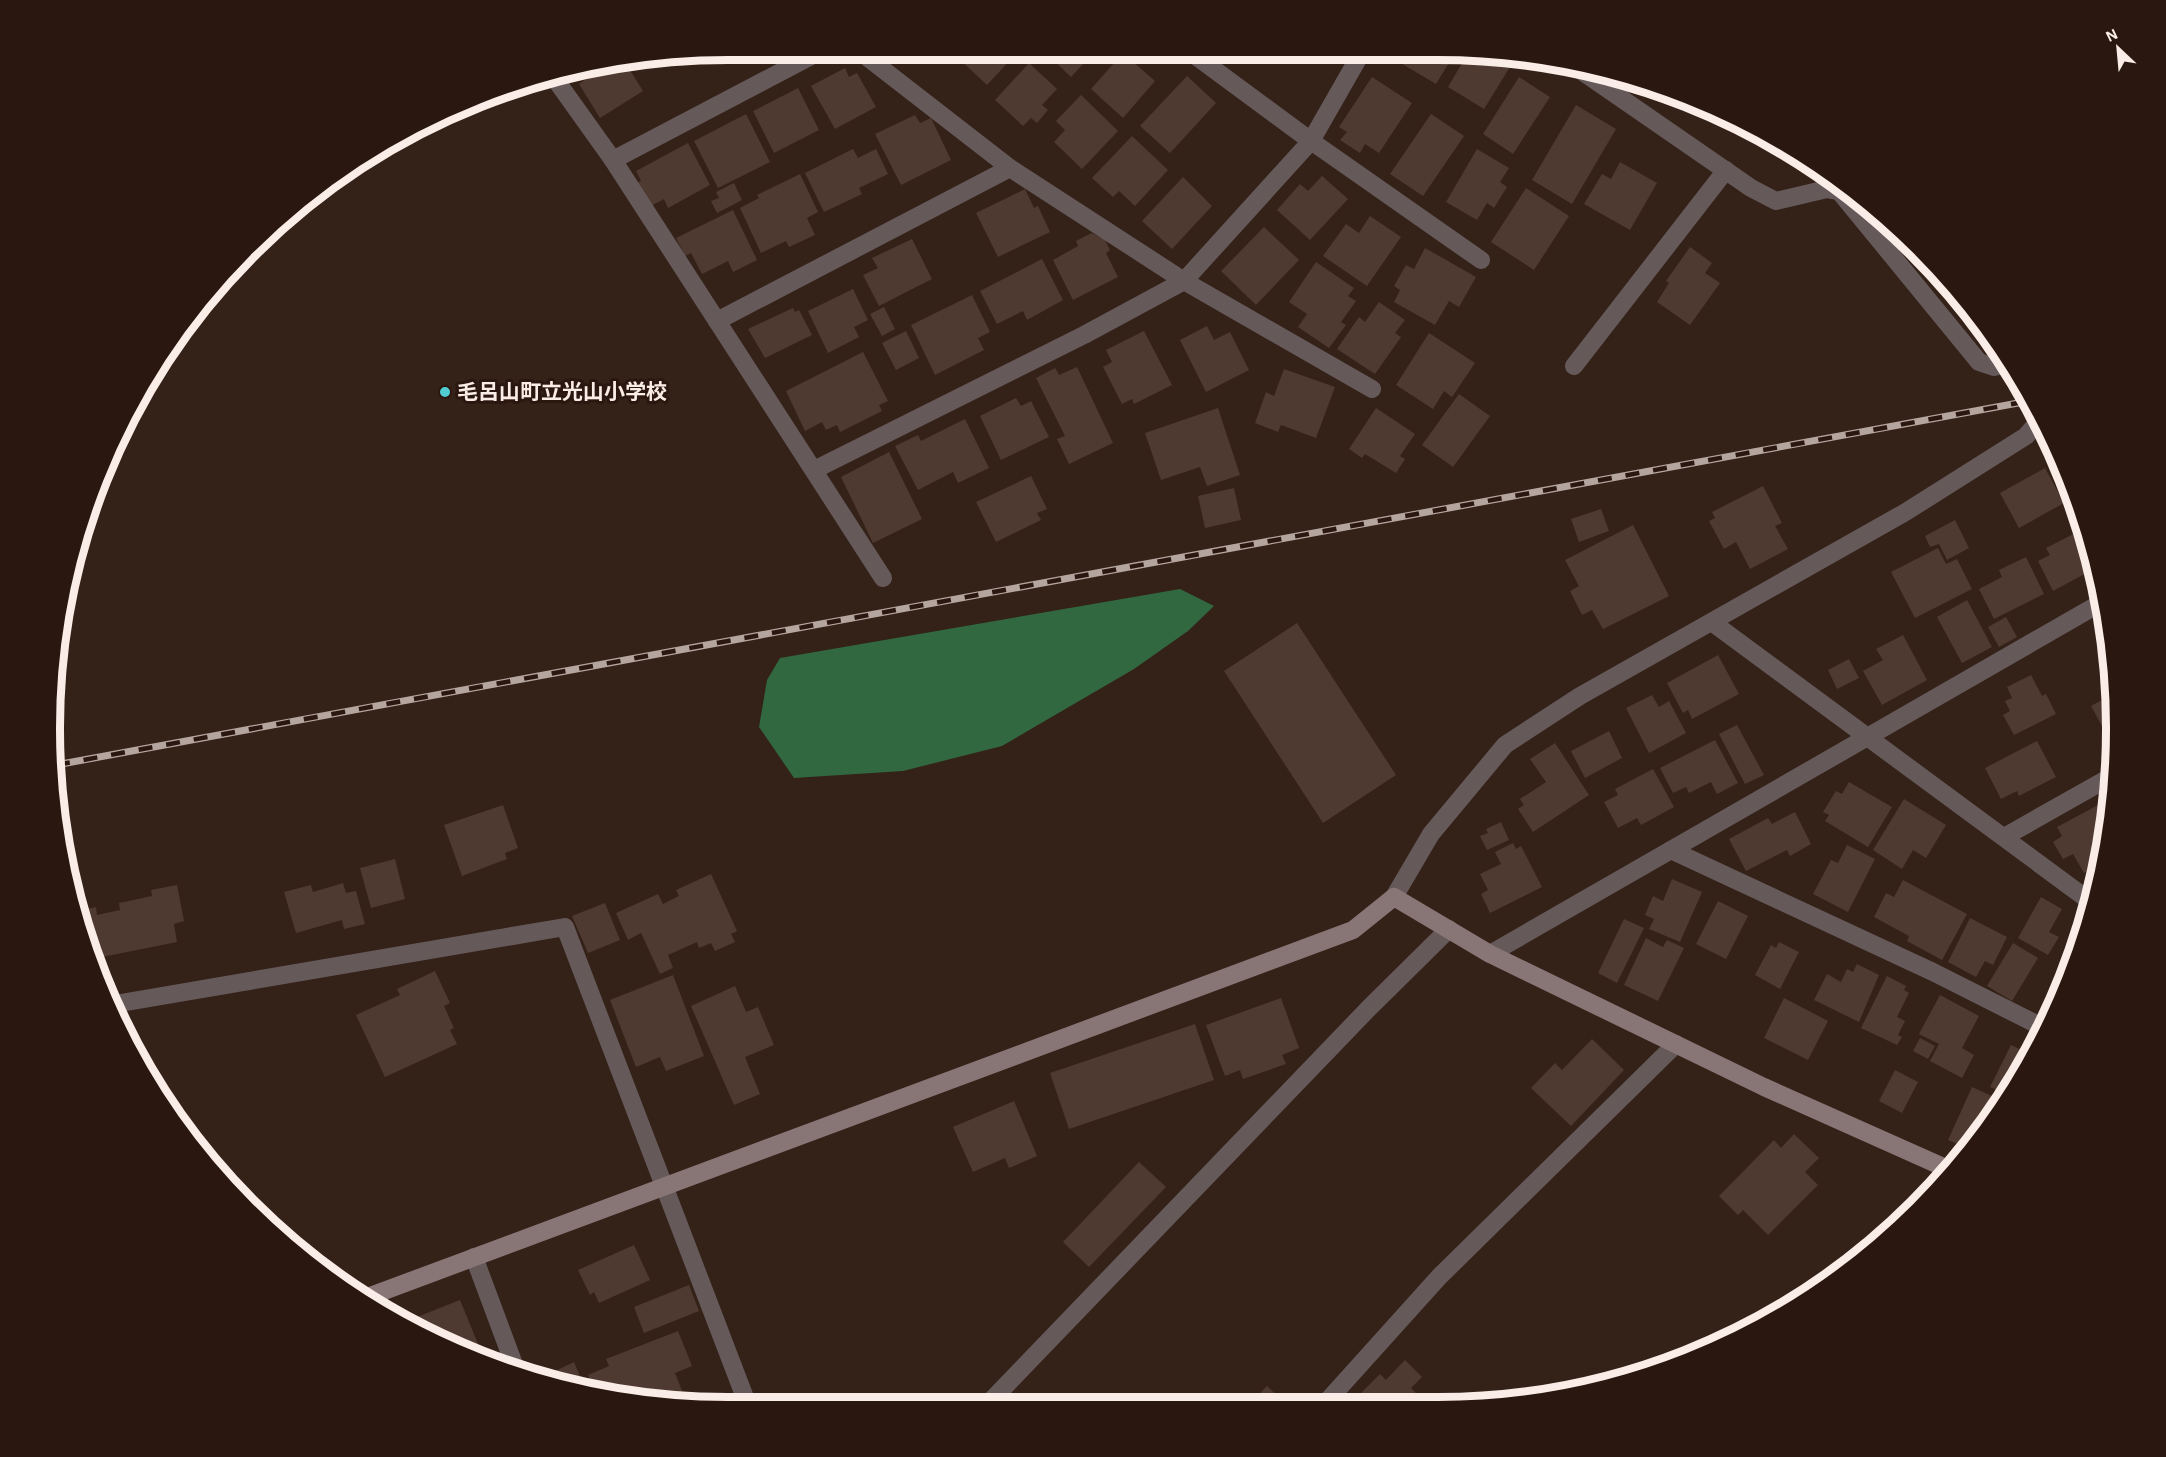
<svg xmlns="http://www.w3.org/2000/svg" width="2166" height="1457" font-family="'Alegreya Sans','Noto Sans JP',sans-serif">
<rect width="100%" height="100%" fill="#342118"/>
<path fill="#326840" d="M1180 589 1214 606 1188 631 1134 669 1002 746 903 771 794 778 759 727 767 680 780 658Z"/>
<g fill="#4f3a31">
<path d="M1437 49 1456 51 1436 84 1389 56 1393 50Z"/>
<path d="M1045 52H1094L1071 77Z"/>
<path d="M953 53H1010L1014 56 987 85Z"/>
<path d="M1123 53 1155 81 1123 118 1091 89Z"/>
<path d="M1468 53 1505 56 1502 62 1510 67 1484 109 1448 87Z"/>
<path d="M623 59 643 91 600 118 579 84 586 79 580 69Z"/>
<path d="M1029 63 1057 89 1042 105 1048 110 1037 123 1031 118 1023 126 995 100Z"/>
<path d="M845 68 849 77 857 73 876 107 835 129 811 86Z"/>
<path d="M1187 76 1216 103 1170 153 1140 126Z"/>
<path d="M1372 77 1412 103 1379 153 1365 144 1360 153 1340 140 1347 132 1339 127Z"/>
<path d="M1519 77 1550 97 1513 154 1483 134Z"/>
<path d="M798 88 819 130 774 153 753 111Z"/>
<path d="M1081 95 1118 131 1082 169 1054 142 1065 130 1056 121Z"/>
<path d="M1576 105 1616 129 1572 204 1532 180Z"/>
<path d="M746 114 770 162 718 188 694 141Z"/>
<path d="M1431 114 1464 136 1423 196 1390 174Z"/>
<path d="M915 115 920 123 931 118 951 160 901 185 875 134Z"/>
<path d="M1132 136 1168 170 1135 206 1119 191 1113 197 1092 178Z"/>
<path d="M688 143 710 185 668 208 664 199 649 207 637 183 641 181 636 171Z"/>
<path d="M853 149 858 158 876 149 888 174 859 188 862 194 824 212 805 173Z"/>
<path d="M1477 149 1509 168 1500 182 1507 187 1494 208 1487 203 1477 220 1446 202Z"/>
<path d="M1620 162 1657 183 1630 230 1584 204 1602 174 1611 179Z"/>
<path d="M800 174 818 212 807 218 815 235 789 247 786 241 761 253 740 208 759 198 757 195Z"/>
<path d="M1322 176 1348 199 1310 240 1277 210 1300 184 1308 191Z"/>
<path d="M1183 177 1212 206 1172 249 1142 221Z"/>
<path d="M734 183 742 200 717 213 711 201 719 198 716 192Z"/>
<path d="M1526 188 1569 216 1534 270 1491 242Z"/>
<path d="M1025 189 1034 208 1038 206 1050 232 998 257 976 213Z"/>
<path d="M733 210 757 260 733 272 728 261 702 274 691 253 685 256 676 238Z"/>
<path d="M1370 216 1401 237 1367 286 1323 256 1346 224 1359 233Z"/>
<path d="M1264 227 1299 260 1256 305 1221 271Z"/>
<path d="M1092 233 1105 240 1110 250 1106 253 1118 277 1073 300 1053 260 1078 246 1076 241Z"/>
<path d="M912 239 932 279 879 306 863 275 878 268 872 258Z"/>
<path d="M1690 247 1712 263 1705 273 1720 283 1690 325 1657 302 1669 283 1666 281Z"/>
<path d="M1425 248 1476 277 1459 307 1449 301 1435 325 1394 302 1400 290 1394 286 1406 265 1414 269Z"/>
<path d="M1042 259 1063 300 1027 320 1023 311 997 324 980 291Z"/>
<path d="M1316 262 1354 288 1348 296 1356 301 1341 322 1346 325 1329 348 1298 327 1307 314 1289 302Z"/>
<path d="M853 289 868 320 854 327 859 337 828 353 808 311Z"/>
<path d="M972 295 990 332 978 338 984 350 935 375 911 325Z"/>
<path d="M1379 302 1405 320 1395 333 1401 337 1375 374 1337 349 1359 317 1365 322Z"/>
<path d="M884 307 895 329 882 336 870 314Z"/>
<path d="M793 308 795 312 799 310 812 335 765 358 748 329Z"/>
<path d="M1207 326 1214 340 1230 332 1249 370 1206 392 1180 340Z"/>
<path d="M906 331 919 358 896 370 882 343Z"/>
<path d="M1144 331 1172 385 1134 404 1132 399 1122 404 1103 367 1112 362 1106 350Z"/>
<path d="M1429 333 1475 363 1452 397 1444 391 1433 409 1396 385Z"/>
<path d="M863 352 888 401 879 405 882 411 840 432 837 425 826 430 822 422 805 431 786 391Z"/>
<path d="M1077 367 1113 443 1069 464 1057 439 1065 436 1036 378 1055 368 1059 375Z"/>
<path d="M1284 369 1335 387 1316 438 1281 425 1278 432 1255 423 1266 392 1274 396Z"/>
<path d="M1459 394 1490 416 1453 467 1422 445Z"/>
<path d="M1016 398 1021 406 1031 401 1049 437 1001 460 980 416Z"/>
<path d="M1218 408 1240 475 1207 486 1200 467 1161 480 1145 433Z"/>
<path d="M1376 408 1415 434 1400 456 1405 459 1396 473 1365 454 1362 458 1349 449Z"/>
<path d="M965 419 989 468 958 483 953 472 918 490 895 446 918 435 921 441Z"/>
<path d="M889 452 922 519 873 543 841 477Z"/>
<path d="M2045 468 2064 503 2019 528 2000 493Z"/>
<path d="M1031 476 1047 509 1037 513 1041 520 996 542 976 502Z"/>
<path d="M1763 486 1782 523 1775 526 1788 549 1750 569 1736 542 1724 549 1709 521 1715 518 1712 512Z"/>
<path d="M1234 488 1241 520 1205 528 1198 496Z"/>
<path d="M1601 509 1609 531 1579 542 1571 519Z"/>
<path d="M1955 520 1969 548 1947 560 1939 544 1930 547 1925 536Z"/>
<path d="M1633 525 1669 596 1603 629 1592 610 1582 615 1570 591 1579 586 1565 560Z"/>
<path d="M2083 529 2092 557 2086 560 2092 570 2053 591 2038 561 2050 555 2046 548Z"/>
<path d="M1938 548 1946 564 1957 559 1972 589 1915 618 1891 572Z"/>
<path d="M2026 557 2044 594 1994 619 1979 589 2002 577 1999 570Z"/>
<path d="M1967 600 1992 647 1962 663 1937 617Z"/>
<path d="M2006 617 2017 637 1999 647 1988 627Z"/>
<path d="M1297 623 1396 775 1323 823 1224 671Z"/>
<path d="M1903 635 1927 680 1882 705 1863 671 1883 660 1876 649Z"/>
<path d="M1718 655 1739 694 1692 719 1688 710 1683 713 1667 683Z"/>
<path d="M1849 659 1859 678 1837 689 1828 670Z"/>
<path d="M2031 675 2042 696 2046 694 2056 714 2014 735 2003 715 2010 711 2005 701 2012 698 2007 687Z"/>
<path d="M2113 694 2116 728 2113 746 2091 706Z"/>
<path d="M1652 695 1659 707 1669 701 1686 733 1649 753 1626 708Z"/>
<path d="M1737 725 1764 775 1745 784 1719 734Z"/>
<path d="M1609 731 1622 758 1585 778 1571 751Z"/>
<path d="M1715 740 1738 783 1717 794 1711 782 1689 793 1686 787 1673 793 1660 768Z"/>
<path d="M2037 741 2056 777 2019 796 2017 791 2001 799 1985 768Z"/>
<path d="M1555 743 1589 795 1533 832 1518 809 1524 805 1520 799 1546 782 1530 759Z"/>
<path d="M1653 769 1674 807 1641 825 1637 818 1618 828 1604 802 1618 795 1615 789Z"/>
<path d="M1849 782 1892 807 1868 847 1825 821 1829 815 1823 812 1836 791 1842 794Z"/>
<path d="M1904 799 1946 825 1926 858 1913 850 1902 869 1873 850Z"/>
<path d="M2100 804 2108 818 2104 851 2101 853 2104 861 2084 873 2073 854 2063 859 2053 842 2062 836 2057 827Z"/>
<path d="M503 805 518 848 505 853 507 859 462 876 444 825Z"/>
<path d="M1795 812 1811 844 1790 856 1787 850 1746 871 1729 839 1768 818 1772 824Z"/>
<path d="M1501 822 1509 840 1487 850 1480 836 1488 833 1486 829Z"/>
<path d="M1513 843 1516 849 1521 846 1542 887 1490 913 1481 894 1488 890 1480 874 1501 864 1495 852Z"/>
<path d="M1847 845 1875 859 1848 912 1813 894 1831 860 1838 863Z"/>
<path d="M395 859 405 899 371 908 360 868Z"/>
<path d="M711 874 737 931 731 934 735 942 715 951 711 943 699 948 697 942 668 955 673 968 660 974 641 933 628 940 616 913 658 894 663 904 679 896 676 890Z"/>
<path d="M1672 879 1702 892 1680 942 1649 929 1654 919 1645 915 1653 896 1663 901Z"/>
<path d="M1903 880 1967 914 1942 960 1907 941 1909 936 1874 917 1886 893 1894 897Z"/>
<path d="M343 883 346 893 356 891 365 924 344 929 342 920 296 933 284 892 311 885 313 892Z"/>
<path d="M177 885 184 921 174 924 177 942 92 959 78 911 96 907 97 915 120 910 119 903 152 896 151 890Z"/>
<path d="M2041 897 2062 909 2049 932 2059 937 2048 955 2018 938Z"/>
<path d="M1718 901 1748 916 1726 959 1696 944Z"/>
<path d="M605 903 620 940 588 953 572 916Z"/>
<path d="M1970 918 2007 937 1993 965 1985 961 1976 977 1948 962Z"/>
<path d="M1624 919 1644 928 1617 983 1598 973Z"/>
<path d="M1646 938 1663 947 1667 940 1684 948 1658 1001 1624 985Z"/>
<path d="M1779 942 1799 952 1780 989 1755 975 1771 945 1776 948Z"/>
<path d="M2013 943 2038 958 2012 1001 1987 986Z"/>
<path d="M1857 964 1879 975 1859 1022 1814 1000 1827 974 1841 982 1847 969 1853 972Z"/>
<path d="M435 971 450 1003 444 1006 454 1028 450 1030 457 1044 385 1077 356 1015 400 995 397 989Z"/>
<path d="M673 975 704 1056 666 1071 660 1057 636 1067 610 1000Z"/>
<path d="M1887 976 1906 986 1904 990 1909 993 1897 1017 1905 1021 1898 1035 1902 1037 1897 1045 1861 1028Z"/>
<path d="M735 986 746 1012 758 1007 774 1045 745 1057 760 1094 734 1105 691 1006Z"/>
<path d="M1940 995 1979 1016 1962 1048 1974 1055 1962 1078 1930 1061 1939 1044 1919 1034Z"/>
<path d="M1281 998 1299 1048 1282 1055 1286 1064 1243 1079 1240 1070 1225 1076 1206 1025Z"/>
<path d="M1784 998 1828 1021 1808 1060 1764 1038Z"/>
<path d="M1195 1024 1214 1080 1069 1129 1050 1073Z"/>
<path d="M1920 1038 1935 1046 1928 1059 1913 1051Z"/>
<path d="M1592 1039 1624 1070 1571 1126 1531 1088 1555 1063 1562 1070Z"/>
<path d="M2011 1045 2030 1054 2008 1095 1990 1087Z"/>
<path d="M1895 1070 1918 1082 1902 1113 1879 1101Z"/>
<path d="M1972 1087 2003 1101 1985 1127 1981 1125 1967 1148 1948 1140Z"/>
<path d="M1014 1101 1037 1156 1009 1168 1005 1158 973 1172 953 1127Z"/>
<path d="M1794 1134 1819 1158 1805 1172 1818 1185 1768 1235 1743 1210 1738 1215 1719 1196 1774 1140 1781 1148Z"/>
<path d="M1139 1162 1166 1187 1089 1267 1063 1242Z"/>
<path d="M634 1245 650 1280 599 1303 594 1292 590 1295 578 1270Z"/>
<path d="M689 1285 699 1311 644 1333 634 1307Z"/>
<path d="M460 1300 483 1356 428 1337 417 1330 412 1319Z"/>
<path d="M678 1331 692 1366 675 1373 684 1396 671 1402 596 1394 588 1375 609 1366 606 1359Z"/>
<path d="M1405 1360 1422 1377 1411 1388 1421 1398 1411 1408H1354L1350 1404 1380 1374 1386 1380Z"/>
<path d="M574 1362 586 1390H584L557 1381 553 1372Z"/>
<path d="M1267 1386 1290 1408H1246Z"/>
</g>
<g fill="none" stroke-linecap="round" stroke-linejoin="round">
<g stroke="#65595a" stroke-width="18">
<path d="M1574 366 1726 170"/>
<path d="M1321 1408 1439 1277 1676 1044"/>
</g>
<g stroke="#65595a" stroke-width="18">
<path d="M1189 51 1311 141 1481 260"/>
<path d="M863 54 1010 168 1184 281 1372 389"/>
<path d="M1570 63 1751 188 1776 201 1827 189 1839 191 1979 362 1994 367 2009 364"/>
<path d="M553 76 613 160 883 578"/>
<path d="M613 160 815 54"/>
<path d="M717 321 1010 168"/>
<path d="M814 470 1084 335 1184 281 1311 141 1363 50"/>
<path d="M1713 623 2091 902"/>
<path d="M2004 837 2112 776"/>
<path d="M1671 850 1933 972 2044 1028"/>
<path d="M1394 897 1431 834 1505 745 1580 696 1904 513 2026 436 2039 421"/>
<path d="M1490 954 2104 601"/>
<path d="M109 1005 565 927 749 1408"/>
<path d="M474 1257 515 1367"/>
<path d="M984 1408 1369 1008 1449 929"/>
</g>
<path stroke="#887677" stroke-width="18" d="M365 1298 1353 930 1394 897 1490 954 1764 1087 1950 1170"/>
<defs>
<path id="rail" d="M56 765 2029 401"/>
</defs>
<use href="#rail" stroke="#b4a59e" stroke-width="7"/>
<use href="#rail" stroke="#2a170f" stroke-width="4.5" stroke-dasharray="14" stroke-linecap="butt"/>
</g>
<circle fill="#51ccd3" stroke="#2a170f" stroke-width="2" cx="445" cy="392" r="6"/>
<g text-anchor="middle" stroke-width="6" stroke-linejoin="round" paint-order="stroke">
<g font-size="21" font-weight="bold" fill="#faece6" stroke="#2a170f" text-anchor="start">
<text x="457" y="399">毛呂山町立光山小学校</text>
</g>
</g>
<path d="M0 0H2166V1457H0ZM728 60H1438A668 668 0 0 1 2106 728V729A668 668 0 0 1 1438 1397H728A668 668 0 0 1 60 729V728A668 668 0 0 1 728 60Z" fill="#2a170f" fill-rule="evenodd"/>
<path fill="none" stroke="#faece6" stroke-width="8" d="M728 60H1438A668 668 0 0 1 2106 728V729A668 668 0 0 1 1438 1397H728A668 668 0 0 1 60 729V728A668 668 0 0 1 728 60Z"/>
<g transform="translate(2118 48) rotate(334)" stroke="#2a170f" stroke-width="4.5" paint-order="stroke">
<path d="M0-4.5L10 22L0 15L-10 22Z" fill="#faece6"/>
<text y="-9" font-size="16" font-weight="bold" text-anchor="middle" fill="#faece6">N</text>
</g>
</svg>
